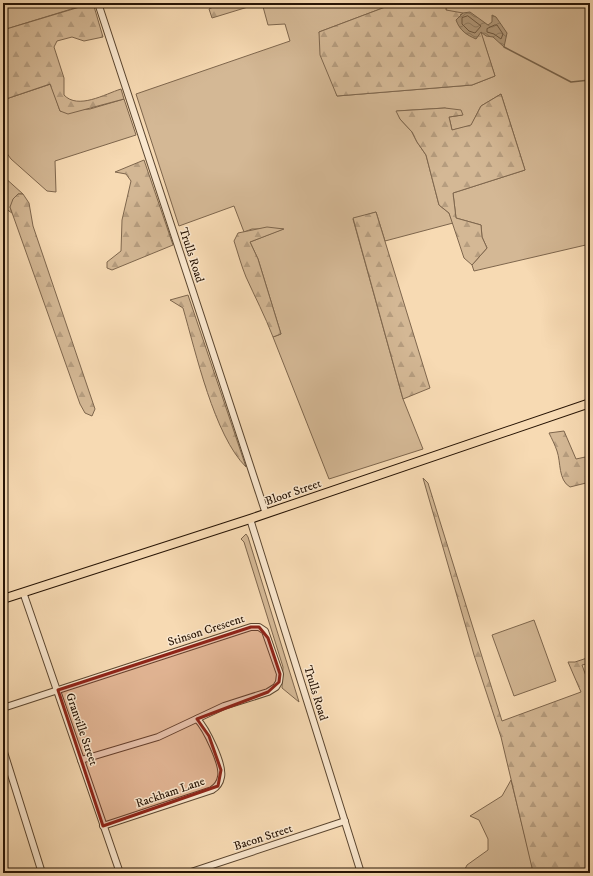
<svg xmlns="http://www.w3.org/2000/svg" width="593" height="876" font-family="'IM FELL DW Pica',serif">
<defs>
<pattern id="forest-firs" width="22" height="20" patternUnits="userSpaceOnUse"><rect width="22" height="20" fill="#d4b895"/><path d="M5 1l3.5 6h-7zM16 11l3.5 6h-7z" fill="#b69d7f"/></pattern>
<pattern id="water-waves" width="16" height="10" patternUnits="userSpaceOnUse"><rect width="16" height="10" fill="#b09778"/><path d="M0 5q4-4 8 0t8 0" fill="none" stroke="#8f7a60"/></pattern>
</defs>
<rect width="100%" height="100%" fill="#f7dab3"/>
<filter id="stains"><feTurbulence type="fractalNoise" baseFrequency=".005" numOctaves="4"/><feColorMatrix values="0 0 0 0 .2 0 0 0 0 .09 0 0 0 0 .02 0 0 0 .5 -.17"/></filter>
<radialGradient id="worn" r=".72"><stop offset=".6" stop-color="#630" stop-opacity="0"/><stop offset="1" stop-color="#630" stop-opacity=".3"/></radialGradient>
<g fill="#d4b895" stroke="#7e664d">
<path d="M3 3H91L3 30Z"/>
<path d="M262 3H396L319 32 337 96 472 85 495 76 476 18 446 10V3H590V244L474 271 472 265 487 248 482 237 481 225 456 218 453 193 525 170 501 94 481 106 471 126 452 130 449 117 462 115 445 108 397 111 400 119 412 132 417 142 426 155 439 205 449 213 453 223 385 241 376 212 353 219 403 399 423 449 329 479 273 337 281 334 258 259 250 242 283 229H252L244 232 234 206 179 226 136 94 290 41 285 24 268 25Z"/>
<path d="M51 84 60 111 90 109 124 99 136 135 55 161 56 192 47 191 11 159 3 148V100Z"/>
<path d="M3 176 23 194H18L10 207 12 213 3 207Z"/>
<path d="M246 534 248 537 299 702 282 688 283 667 244 542 241 539Z"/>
<path d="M534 620 556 681 514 696 492 635Z"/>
<path d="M511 780 534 873H463L467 865 488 850V839L479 820 470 816 502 796Z"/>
</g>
<g fill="url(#forest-firs)" stroke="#7e664d">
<path d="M93 3 103 37 84 41 72 37 57 41 54 47 64 78V95C78 110 105 94 121 89L124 99 68 114 60 111 50 84 3 100V30Z"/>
<path d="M221 3H261L212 18 209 9Z"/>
<path d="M396 3H446V10L463 13 460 15 481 32 495 76 472 85 337 96 320 55 319 32Z"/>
<path d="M501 94 525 170 453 193 456 218 481 225 482 237 487 248 472 265 464 258 449 213 439 205 426 155 417 142 412 132 400 119 396 111 445 108 461 110 463 115 449 117 452 130 471 125 481 106Z"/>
<path d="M144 160 173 245 112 270 107 268V262L121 251 122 220 131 181 126 174 115 172Z"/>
<path d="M18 194H23L29 203 33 226 95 409 92 416 85 413 80 404 10 207 13 199Z"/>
<path d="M376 212 430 388 403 399 353 218Z"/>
<path d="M267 227 284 229 250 242 258 259 281 334 273 337C265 316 255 297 246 277 241 265 238 253 234 241L238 233Z"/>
<path d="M188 295 246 467C214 435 196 353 183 308L170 300Z"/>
<path d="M564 431 576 459 590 456V482L570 487C558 480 561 462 557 451 555 445 552 439 549 433Z"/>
<path d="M423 478 428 483 502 721 581 692 568 662H575L590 657V663L582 665 590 687V873L533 872 501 737 474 655Z"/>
</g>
<path fill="url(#water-waves)" stroke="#79634a" d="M470 12 488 25 492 22V15L496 17 507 33 504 47 493 37 486 36 481 32 476 39C467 35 460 31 456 20L463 13Z"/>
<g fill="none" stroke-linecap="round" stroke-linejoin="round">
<g stroke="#6c563e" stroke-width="1">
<path d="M468 16 481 26 475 33 469 31 462 24V18Z"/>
<path d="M495 25H497L503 34 501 39 494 34 487 32V29Z"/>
</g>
<path stroke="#79634a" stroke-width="1.5" d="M504 47 571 82 590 80"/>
<defs>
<g id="minor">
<path d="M98 3 266 514"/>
<path d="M250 519 361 873"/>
<path d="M23 592 120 873"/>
<path d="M3 708 251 627H259L265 631 280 674 279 682 276 687 268 692 224 706 158 737 81 760"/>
<path d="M3 749 42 873"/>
<path d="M103 826 212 790C217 787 220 783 221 777 224 765 206 728 197 719"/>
<path d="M188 873 345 821"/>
</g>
<path id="major" d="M3 599 250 519 590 403"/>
</defs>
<use href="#minor" stroke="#5b4630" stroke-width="8"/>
<use href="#major" stroke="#271405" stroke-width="10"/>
<use href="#minor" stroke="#fae7ce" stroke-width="6"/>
<use href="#major" stroke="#f7dab3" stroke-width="8"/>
</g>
<path fill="#8f2418" fill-opacity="0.2" stroke="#8f2418" stroke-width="3" stroke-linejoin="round" d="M251 627H259L268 638 280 674 279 682 268 692 197 719 209 736 221 770 218 786 103 826 58 690Z"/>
<g text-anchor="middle" stroke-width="3" stroke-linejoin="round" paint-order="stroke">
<g font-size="12" fill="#271405" stroke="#fae7ce">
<text transform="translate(192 255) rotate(72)" y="4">Trulls Road</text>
<text transform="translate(293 492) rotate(-19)" y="4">Bloor Street</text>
<text transform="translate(206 630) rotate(-18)" y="4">Stinson Crescent</text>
<text transform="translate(316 693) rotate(73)" y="4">Trulls Road</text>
<text transform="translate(82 729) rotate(71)" y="4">Granville Street</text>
<text transform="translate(170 792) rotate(-19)" y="4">Rackham Lane</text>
<text transform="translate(263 837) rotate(-18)" y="4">Bacon Street</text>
</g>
</g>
<rect width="593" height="876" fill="none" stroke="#f7dab3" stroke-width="16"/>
<rect x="4" y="4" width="585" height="868" fill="none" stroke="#271405" stroke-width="2"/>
<rect x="8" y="8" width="577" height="860" fill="none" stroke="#271405"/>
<rect width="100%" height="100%" filter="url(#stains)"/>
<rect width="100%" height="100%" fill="url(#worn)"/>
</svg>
